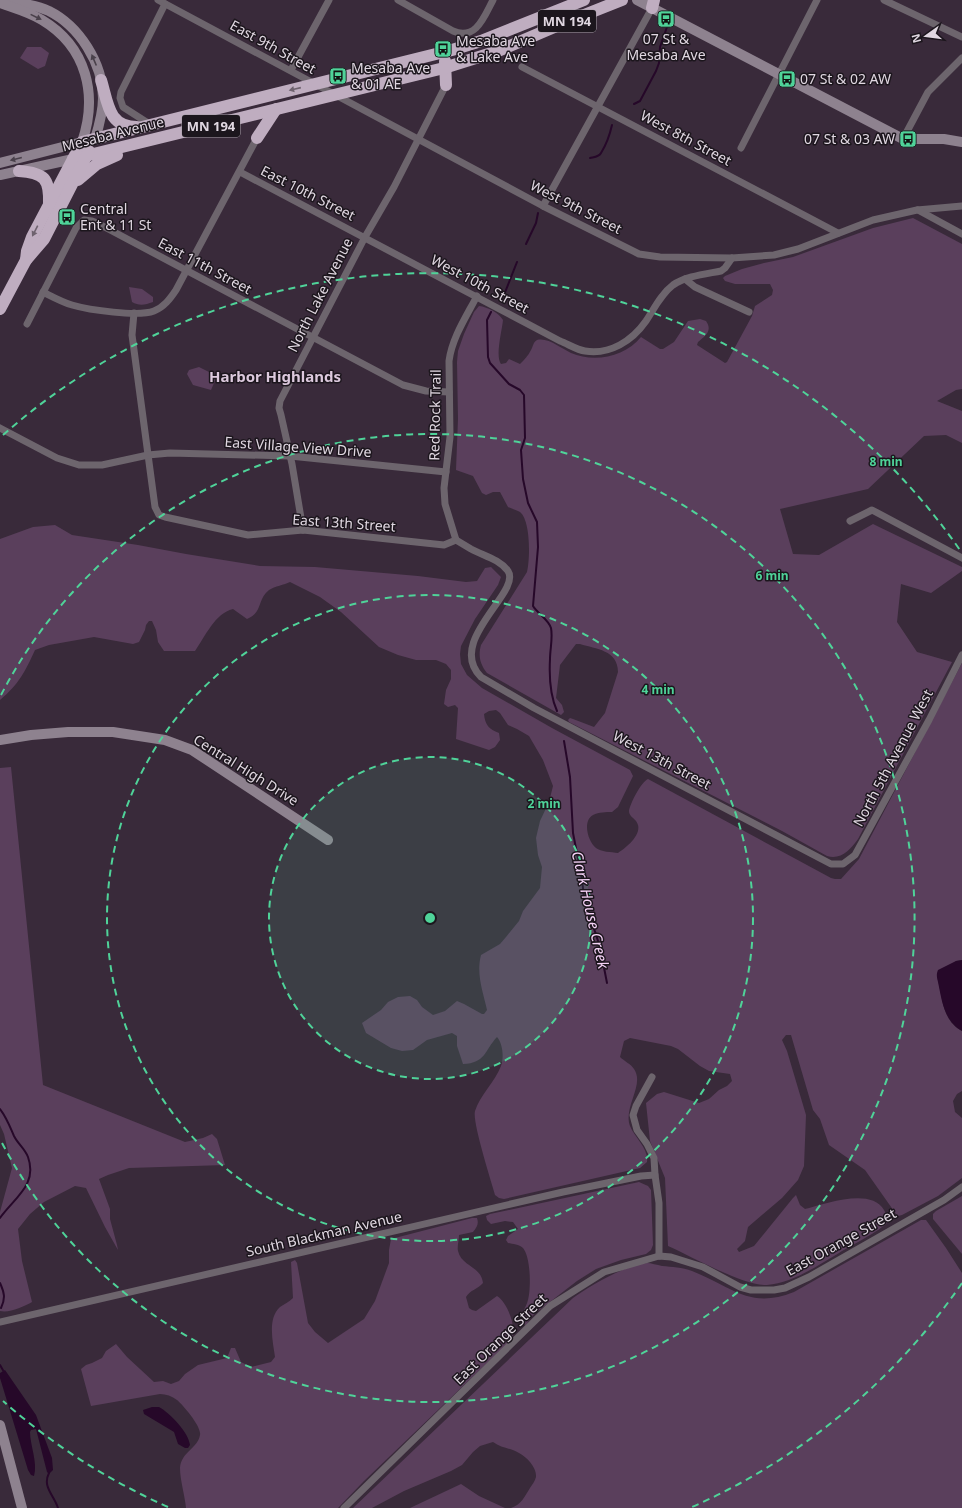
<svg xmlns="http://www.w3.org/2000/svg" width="962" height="1508" font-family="'Noto Sans',sans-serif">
<rect width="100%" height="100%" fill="#392a3a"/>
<g fill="#5a3f5c">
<path d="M27 47H41L49 53 45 66 38 69 20 58Z"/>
<path d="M913 218 962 244V389L956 390 937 401 962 411V443L946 435 924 436 868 489 780 509 793 554 819 555 873 524 962 567V571L931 593 901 584 897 622 917 652 952 662 858 839C850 850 841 860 827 856L782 831 569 722 568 720 570 718 573 719 594 727 605 713 618 672C618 650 596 649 580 644H576L560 665 556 698 562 705 564 712 561 715 487 673C480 664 478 656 481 645L527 572C530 560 531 521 520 512 517 510 512 509 508 507L500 492H493L486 495 482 493 473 476 456 470 458 419 457 362 458 351 464 334 474 312 479 306C488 307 499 313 503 320 502 331 495 356 501 364L506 363 509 359 520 364C524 360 528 356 531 350 533 347 533 342 537 340 548 337 562 349 571 353 594 363 625 357 641 337L660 349H663L674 342 688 321 700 319 706 321C713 331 705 336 698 342L697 345 725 363 727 362 752 316 755 306 772 295 773 290 770 284H735L725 281 723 278 725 276 742 269 764 263 793 257 873 228Z"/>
<path d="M129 287 142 289 153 297V302C145 305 139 306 132 302Z"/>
<path d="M199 367 217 376 211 390 193 385 187 374 189 370Z"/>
<path d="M55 525 72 535 138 545 186 554 260 566 315 567 418 576 466 582 477 581 485 568 491 567 501 577 498 585 475 619 461 646 460 654 461 664 467 675 482 688 552 728 630 770 633 776 618 807 612 812C606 812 599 812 593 815 582 821 588 842 596 848 601 852 611 852 618 853 626 848 645 833 636 821 633 817 629 816 629 811 630 804 641 782 648 779L831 878 835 879H841L859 859 962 663V960L956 961 937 977C943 996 941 1020 962 1031V1091L957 1094 953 1101 955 1112 962 1118V1178L938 1196 902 1215 898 1216 896 1214 865 1170 829 1145 820 1119 813 1110 791 1035H786L782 1040 787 1051 806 1115 804 1166 798 1180 782 1198 748 1227 745 1241 737 1249 739 1252 754 1246 793 1198 796 1195 800 1205 805 1209C825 1204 871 1187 884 1210 886 1214 888 1217 888 1222 880 1231 850 1246 839 1253 817 1266 792 1283 767 1285 743 1286 691 1256 668 1246L665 1178 650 1141 646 1103 657 1094 664 1092 699 1103 709 1099 719 1090 727 1086 732 1081 730 1074 709 1071 700 1066 678 1049 671 1046 630 1038 624 1041 620 1057C624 1061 631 1064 634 1069 645 1085 623 1107 630 1126 635 1138 649 1149 647 1162L640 1168 504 1199 499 1198 495 1195C491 1180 472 1122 475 1111 480 1095 495 1082 501 1066 504 1058 503 1044 497 1037 484 1051 486 1063 463 1064L457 1046V1036L452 1033 427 1040 413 1050 402 1051 391 1048 366 1033 362 1023 381 1010 388 1002 398 997 410 996 417 1000 422 1007 433 1015 445 1011 457 1001 464 1004 482 1014H484L487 1010C483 992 476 974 481 955L500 944 506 937 519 921 523 911 540 888 542 867 538 855 536 838 540 821 549 802 553 786 543 760 529 736 517 729 508 725 500 713 496 710 489 711 484 714C485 725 489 729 499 733L500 740 495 747 489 750 456 739 458 708 455 705 448 707 444 704 446 690 451 679V670L446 664 436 660H416L398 655 379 647 341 612 320 597 290 582C284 585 275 586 269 590 257 599 263 613 247 619L233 609C215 613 205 637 195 651H164L158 642 156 630 152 621H149L146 625 145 630 139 642 133 644 94 637 49 645 35 650C25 672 19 684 0 700V539L33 527Z"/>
<path d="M11 767 43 1085 185 1142 203 1138 212 1134 217 1139 225 1165 129 1168 108 1175 99 1179 110 1209V1219L117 1245 118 1250 105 1227 86 1188 75 1186 44 1202 30 1214 18 1229 22 1261 32 1302C23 1307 10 1313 0 1311V1212L12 1168 4 1134 0 1125V768Z"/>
<path d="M639 1182 648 1186 651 1190 653 1245 651 1250 646 1254 621 1260 596 1269 577 1281 533 1315 526 1325 523 1324C520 1312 525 1311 528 1300 531 1289 531 1258 523 1248 519 1244 513 1244 508 1243L506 1240 508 1236 518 1229 513 1222 505 1221 491 1224 487 1220 486 1216 490 1214Z"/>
<path d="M962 1196V1254L933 1219V1214L936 1211Z"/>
<path d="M472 1218H477C479 1224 477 1227 473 1232L459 1235C459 1240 457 1247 458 1251 462 1267 481 1266 483 1283 478 1289 470 1290 466 1297L469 1308 472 1310 476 1311 497 1296C507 1302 517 1327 512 1339L364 1481 338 1508H186C185 1496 180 1480 180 1468 181 1452 198 1448 200 1435 202 1427 183 1405 177 1400 172 1396 166 1394 160 1394L91 1406 81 1369 86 1365 92 1363 102 1358 106 1351 116 1344 127 1357 154 1382 163 1381 171 1384 179 1381 185 1374 198 1365 227 1358 231 1348H235L241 1362 251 1367 271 1362 275 1357C273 1342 267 1319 280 1307 284 1304 289 1302 293 1298L291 1262 295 1260 297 1263 308 1323 315 1332 328 1343 364 1319 375 1301 389 1263V1250L391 1239Z"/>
<path d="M921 1220H926L946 1248 962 1273V1508H511C521 1505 525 1496 530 1488 532 1485 535 1481 536 1477 537 1468 527 1457 519 1453 510 1448 501 1448 493 1442L480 1446 473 1452 462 1465 451 1471 404 1491 372 1508H353L573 1298C590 1286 625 1265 647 1263 651 1263 657 1265 662 1266 672 1267 682 1267 692 1271 731 1286 749 1310 794 1292Z"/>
<path d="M461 1484 479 1496 505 1508H410Z"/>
</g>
<g fill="#260829">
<path d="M962 960V1031C944 1021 942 1001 938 982 937 977 936 975 938 970L956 961Z"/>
<path d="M5 1370 36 1415 52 1458 53 1470 49 1474 47 1472 36 1429 31 1430 30 1432C30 1445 38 1463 34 1476L31 1475 28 1470 0 1378V1373Z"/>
<path d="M152 1407H159C170 1413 189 1433 190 1445L188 1448H185L178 1444 174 1432 144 1414 143 1410Z"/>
</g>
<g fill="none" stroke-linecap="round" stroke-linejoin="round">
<g stroke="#260829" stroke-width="2">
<path d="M634 104 640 101 656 71 659 63 660 47 667 27"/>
<path d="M590 158C594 157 599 157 601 153 606 145 610 134 612 125"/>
<path d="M526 244 536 223 538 213"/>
<path d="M504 295 517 262"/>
<path d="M491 312 487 320 488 357 490 363 509 384 520 390 524 395 525 438 521 450 523 479 528 503 537 522 538 547 533 606C538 614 548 619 551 628 553 638 550 649 550 659 549 677 550 695 557 711"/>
<path d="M564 741 570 777 573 833 582 879 584 898 600 947 607 983"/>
<path d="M0 1109C7 1118 10 1127 14 1136 18 1144 25 1149 28 1157 38 1185 14 1198 0 1218"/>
<path d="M0 1283C4 1292 6 1298 1 1308"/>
<path d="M0 1365 4 1372"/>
<path d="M49 1473C42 1487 54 1495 58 1508"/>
</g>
<g stroke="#6d656d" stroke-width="7">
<path d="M158 0 543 206 639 254 660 257 732 258 774 255 798 249 873 220 917 210 962 206"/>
<path d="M398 0 453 31C476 41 484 17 493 0"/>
<path d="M884 0 962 37"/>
<path d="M522 67 838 233"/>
<path d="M291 70 329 0"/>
<path d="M151 125 123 107 120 98 121 92 165 4"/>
<path d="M903 139 928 92 962 58"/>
<path d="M741 148 817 0"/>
<path d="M240 172 560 341C568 344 577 350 585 351 610 355 632 341 646 321 654 309 661 294 673 285 686 276 706 274 721 271L725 268 732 258"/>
<path d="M543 206 652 8"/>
<path d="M918 210 962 234"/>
<path d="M685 279 695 287 749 312"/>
<path d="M43 292C53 297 62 302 72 305 89 310 138 317 154 311 164 307 170 299 176 290L257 138"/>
<path d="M134 313 132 335 155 507 159 515 165 517 248 535 303 530 444 545 456 540"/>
<path d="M27 324 76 228 84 220 92 221 97 223 403 385 426 391 449 392"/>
<path d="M0 428 57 458 79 465H102L148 455 170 453 290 456 446 472"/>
<path d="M850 521 872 510 962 558"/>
<path d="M303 530 292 464 281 415 279 408 280 401 365 237 394 187 446 85"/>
<path d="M456 540C461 543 466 546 471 549 484 556 499 559 508 571 522 592 445 641 481 677L534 708 831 864H843L855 855 929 720 962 655"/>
<path d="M456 540 445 504 444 488 450 437 449 361C452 338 466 317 477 296"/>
<path d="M652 1077 636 1106 633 1115 637 1130 647 1144 654 1158 655 1175 659 1203V1256"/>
<path d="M0 1322 563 1192 641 1176 655 1175"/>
<path d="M344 1508 550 1306 604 1272 659 1256 671 1257 703 1267 740 1287 751 1290H774L785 1288 809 1277 944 1200 962 1187"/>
</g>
<g stroke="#8e828f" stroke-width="10">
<path d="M637 0 903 139H944L962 142"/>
<path d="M7 2C22 3 36 5 49 11 79 26 103 63 103 98 103 112 99 126 95 139"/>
<path d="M0 3C14 8 29 12 42 20 87 47 98 95 82 142L0 163"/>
<path d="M0 175 73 159"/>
<path d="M0 740 31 735 68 732H113L165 740 192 750 328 840"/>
<path d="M0 1425 22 1508"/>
</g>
<g stroke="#bfadc0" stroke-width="12">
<path d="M652 8 654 0"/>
<path d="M445 61 446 85"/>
<path d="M101 80C108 103 108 127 137 127"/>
<path d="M257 138 276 109"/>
<path d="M73 159 444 68 498 51 559 25 622 0"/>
<path d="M19 171C44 173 50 178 49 204"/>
<path d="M78 180 97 164 117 155"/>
<path d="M26 260 27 251 32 237 82 142 452 50 481 41 584 0"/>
<path d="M0 309 26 260 44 239 89 151"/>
</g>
</g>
<defs><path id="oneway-solid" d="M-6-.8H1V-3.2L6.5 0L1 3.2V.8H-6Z"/></defs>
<g fill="#4a414b">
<use href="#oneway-solid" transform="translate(36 17) rotate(26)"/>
<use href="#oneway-solid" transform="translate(94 60) rotate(-113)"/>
<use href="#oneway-solid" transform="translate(16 159) rotate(166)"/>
</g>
<g fill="#6e626e">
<use href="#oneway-solid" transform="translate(295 89) rotate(167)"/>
<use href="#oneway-solid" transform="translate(35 231) rotate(117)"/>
</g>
<circle cx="430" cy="918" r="161" fill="#4fd399" fill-opacity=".12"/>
<g fill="none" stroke="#4fd399" stroke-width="2" stroke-dasharray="7 5">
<circle cx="430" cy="918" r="161"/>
<circle cx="430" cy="918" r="323"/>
<path d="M1 695A484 484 0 1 1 1 1141"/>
<path d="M962 1283A645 645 0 0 1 692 1507M168 1507A645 645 0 0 1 3 1401M3 435A645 645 0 0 1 962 553"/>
</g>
<defs>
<symbol id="bus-square" viewBox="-11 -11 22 22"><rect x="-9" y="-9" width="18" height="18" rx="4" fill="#4fd399" stroke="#1c161d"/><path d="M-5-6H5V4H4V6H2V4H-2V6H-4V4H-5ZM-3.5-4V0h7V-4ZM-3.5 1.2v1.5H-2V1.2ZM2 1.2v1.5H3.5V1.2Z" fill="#111"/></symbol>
</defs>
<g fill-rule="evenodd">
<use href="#bus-square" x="656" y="9" width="20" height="20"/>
<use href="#bus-square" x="433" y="39" width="20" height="20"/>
<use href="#bus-square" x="328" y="66" width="20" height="20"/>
<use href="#bus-square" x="777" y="69" width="20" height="20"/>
<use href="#bus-square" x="898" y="129" width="20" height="20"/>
<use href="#bus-square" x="57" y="207" width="20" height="20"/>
</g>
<g text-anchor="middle" stroke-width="3" stroke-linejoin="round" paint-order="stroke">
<g fill="#1c161d" stroke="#a59da6" stroke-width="1">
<rect x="538" y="10" width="58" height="22" rx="3"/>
<rect x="182" y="115" width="58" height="22" rx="3"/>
</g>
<g font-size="13" font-weight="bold" fill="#e0d7e1">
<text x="567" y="26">MN 194</text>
<text x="211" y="131">MN 194</text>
</g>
<g font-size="14" fill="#e0d7e1" stroke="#1c161d" text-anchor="start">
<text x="666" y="44" text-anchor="middle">07 St &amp;<tspan x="666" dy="16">Mesaba Ave</tspan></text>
<text x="456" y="46">Mesaba Ave<tspan x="456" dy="16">&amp; Lake Ave</tspan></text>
<text x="351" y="73">Mesaba Ave<tspan x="351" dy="16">&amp; 01 AE</tspan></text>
<text x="800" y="84">07 St &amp; 02 AW</text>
<text x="895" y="144" text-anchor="end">07 St &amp; 03 AW</text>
<text x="80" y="214">Central<tspan x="80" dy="16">Ent &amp; 11 St</tspan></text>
</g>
<g font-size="14" fill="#e0d7e1" stroke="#1c161d">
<text transform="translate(273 47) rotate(29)" y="5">East 9th Street</text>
<text transform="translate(113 134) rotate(-14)" y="5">Mesaba Avenue</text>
<text transform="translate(686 138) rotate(28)" y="5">West 8th Street</text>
<text transform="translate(308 193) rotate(27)" y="5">East 10th Street</text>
<text transform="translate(576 207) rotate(27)" y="5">West 9th Street</text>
<text transform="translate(205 266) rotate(28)" y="5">East 11th Street</text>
<text transform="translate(480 284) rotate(28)" y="5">West 10th Street</text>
<text transform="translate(320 295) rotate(-63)" y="5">North Lake Avenue</text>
<text transform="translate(435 415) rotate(-89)" y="5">Red Rock Trail</text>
<text transform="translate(298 447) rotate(4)" y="5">East Village View Drive</text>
<text transform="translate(344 523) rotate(4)" y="5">East 13th Street</text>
<text transform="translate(893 758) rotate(-62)" y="5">North 5th Avenue West</text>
<text transform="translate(662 760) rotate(28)" y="5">West 13th Street</text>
<text transform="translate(246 770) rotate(32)" y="5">Central High Drive</text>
<text transform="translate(324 1234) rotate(-13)" y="5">South Blackman Avenue</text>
<text transform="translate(841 1242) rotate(-29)" y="5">East Orange Street</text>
<text transform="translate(500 1339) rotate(-44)" y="5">East Orange Street</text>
</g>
<g font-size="15" font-weight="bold" fill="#dcc9dd" stroke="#1c161d">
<text x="275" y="382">Harbor Highlands</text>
</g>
<g font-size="15" font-style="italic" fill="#f6d3f8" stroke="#1c161d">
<text transform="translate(590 910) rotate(77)" y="5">Clark House Creek</text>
</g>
</g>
<circle cx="430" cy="918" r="6" fill="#4fd399" stroke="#1c161d" stroke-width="2"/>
<g font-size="12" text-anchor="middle" font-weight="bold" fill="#4fd399" stroke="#1c161d" stroke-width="3" stroke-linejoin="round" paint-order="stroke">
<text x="886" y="466">8 min</text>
<text x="772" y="580">6 min</text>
<text x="658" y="694">4 min</text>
<text x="544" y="808">2 min</text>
</g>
<g transform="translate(926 36) rotate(256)" stroke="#1c161d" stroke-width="3" paint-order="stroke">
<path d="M0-3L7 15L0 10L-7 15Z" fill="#e0d7e1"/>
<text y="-6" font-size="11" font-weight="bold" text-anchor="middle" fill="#e0d7e1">N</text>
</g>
</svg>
